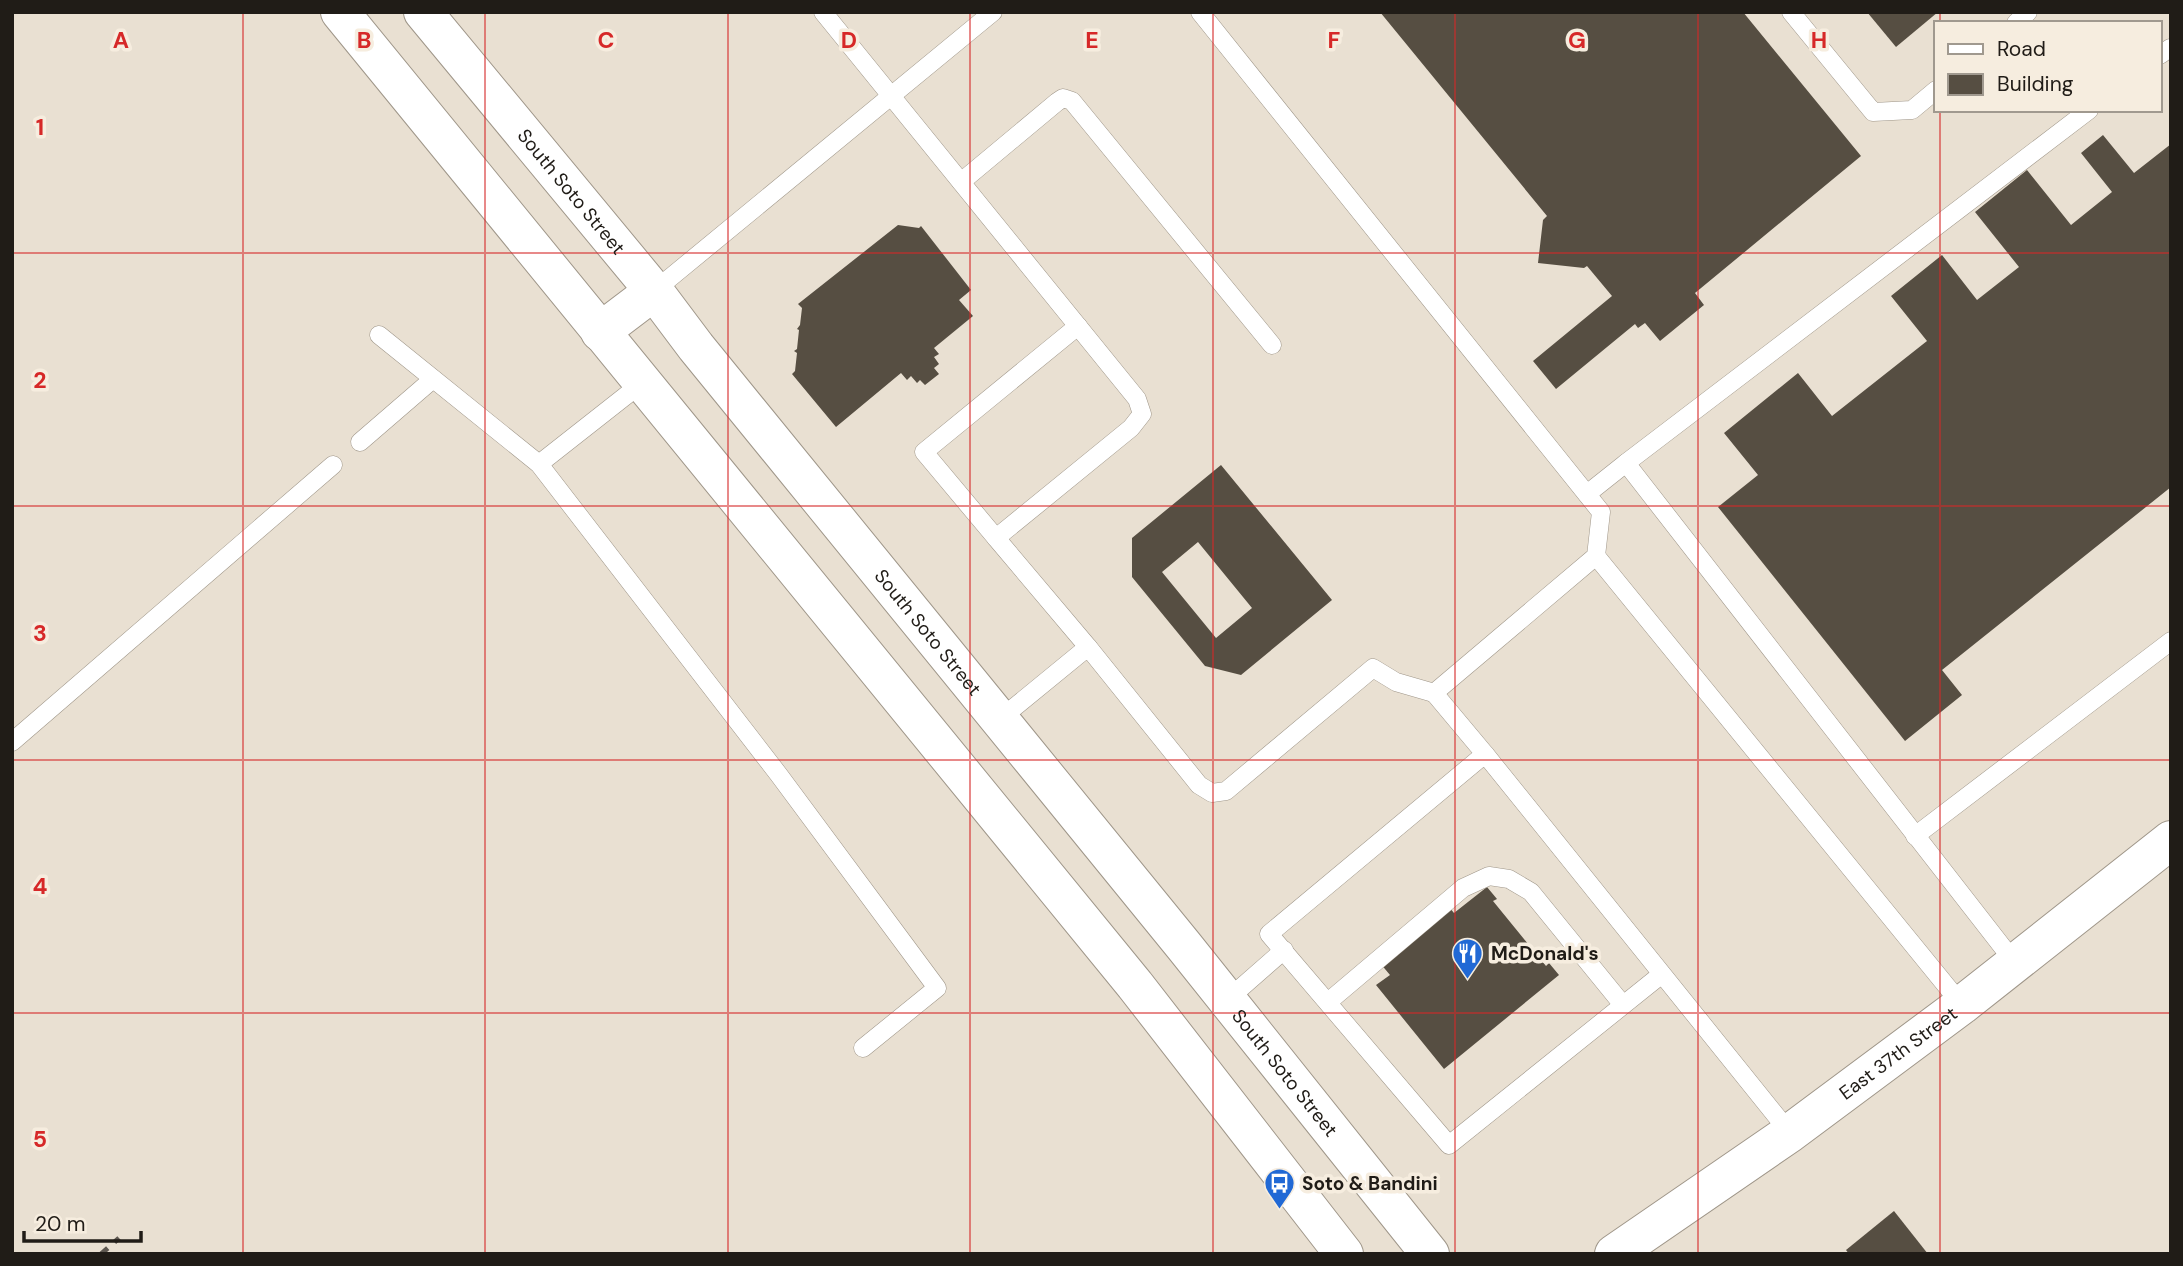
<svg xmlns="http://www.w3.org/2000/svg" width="2183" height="1266" font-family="'DM Sans',sans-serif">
<rect width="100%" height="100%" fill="#e9e0d2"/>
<g fill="#564e42" fill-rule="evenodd">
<path d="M1380 12H1743L1861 156 1695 293 1704 305 1660 341 1645 323 1638 328 1635 324 1556 389 1533 361 1612 296 1587 266 1584 268 1538 263 1543 220 1547 216Z"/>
<path d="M1867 12H1938L1896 47Z"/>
<path d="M2103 135 2134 173 2171 144V487L1942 670 1962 695 1905 741 1718 507 1758 475 1724 433 1798 373 1832 416 1927 341 1891 296 1942 255 1977 300 2019 267 1975 212 2027 170 2071 225 2112 192 2081 153Z"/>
<path d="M898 225 919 228 921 226 971 290 959 300 973 316 934 348 939 354 934 357 939 364 934 368 939 374 925 385 920 380 917 383 911 376 907 380 901 373 836 427 792 374 795 371 797 353 794 351 797 349 799 330 797 329 800 325 802 308 798 304Z"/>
<path d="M1221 465 1332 600 1241 675 1205 666 1132 577V538ZM1198 542 1252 608 1216 638 1162 572Z"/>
<path d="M1487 887 1497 899 1493 901 1546 966 1549 963 1559 975 1444 1069 1376 985 1390 975 1380 963 1449 907 1454 913Z"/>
<path d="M1894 1211 1928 1254H1849L1846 1250Z"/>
</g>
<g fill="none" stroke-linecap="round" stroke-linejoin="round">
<defs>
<g id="service">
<path d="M823 12 1137 399 1142 414 1131 428 996 538 1088 647"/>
<path d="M1791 12 1873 112 1912 110 1936 90"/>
<path d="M2016 23 2028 12"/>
<path d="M2160 55 2170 48"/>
<path d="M961 182 1057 102 1063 98 1072 101 1272 345"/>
<path d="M654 291 993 12"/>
<path d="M379 335 539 464 779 775 937 988 863 1048"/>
<path d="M360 442 433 379"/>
<path d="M1626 463 2089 110"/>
<path d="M539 464 642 383"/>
<path d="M1587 494 1626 463 2015 963"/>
<path d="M996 538 924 452 1078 326"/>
<path d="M1596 556 1962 1005"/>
<path d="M1434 693 1485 754"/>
<path d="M1000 719 1088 647 1199 785 1212 793 1226 791 1373 668 1396 682 1434 693 1596 556 1601 512 1200 12"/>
<path d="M12 742 333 465"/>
<path d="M1915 836 2171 641"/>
<path d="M1662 974 1449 1145 1269 934 1485 754 1790 1133"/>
<path d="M1227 1000 1284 950"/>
<path d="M1328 1002 1463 888 1489 876 1509 879 1531 892 1623 1005"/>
</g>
<g id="secondary">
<path d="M340 12 1135 985 1344 1254"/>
<path id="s1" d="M423 12 654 291 696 347 1184 946 1430 1254"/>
<path d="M600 332 654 291"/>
<path id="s2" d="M1614 1254 1790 1133 1962 1005 2171 840"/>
</g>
</defs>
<use href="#service" stroke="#9f9689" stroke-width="19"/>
<use href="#secondary" stroke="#9f9689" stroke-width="40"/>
<use href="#service" stroke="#fff" stroke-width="18"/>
<use href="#secondary" stroke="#fff" stroke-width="38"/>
<path stroke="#5d5750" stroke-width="5" stroke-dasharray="9 9" stroke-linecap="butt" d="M101 1254 119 1238"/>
</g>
<path fill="none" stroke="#d62828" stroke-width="2" stroke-opacity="0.55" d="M243 12V1254M485 12V1254M728 12V1254M970 12V1254M1213 12V1254M1455 12V1254M1698 12V1254M1940 12V23M1940 110V1254M12 253H2171M12 506H2171M12 760H2171M12 1013H2171"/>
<defs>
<symbol id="restaurant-pin" viewBox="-11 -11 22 30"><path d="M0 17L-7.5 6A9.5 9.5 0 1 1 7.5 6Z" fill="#2169d5" stroke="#f6eddf"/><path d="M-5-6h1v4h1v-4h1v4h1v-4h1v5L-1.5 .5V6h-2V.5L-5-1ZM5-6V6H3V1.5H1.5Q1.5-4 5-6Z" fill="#fff"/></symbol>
<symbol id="bus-pin" viewBox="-11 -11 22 30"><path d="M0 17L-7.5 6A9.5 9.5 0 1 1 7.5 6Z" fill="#2169d5" stroke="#f6eddf"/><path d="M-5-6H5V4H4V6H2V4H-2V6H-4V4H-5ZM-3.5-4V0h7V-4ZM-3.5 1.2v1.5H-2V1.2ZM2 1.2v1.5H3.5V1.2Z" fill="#fff"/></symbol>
</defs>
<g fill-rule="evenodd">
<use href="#restaurant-pin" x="1450" y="936" width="35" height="47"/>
<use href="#bus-pin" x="1262" y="1166" width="35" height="47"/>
</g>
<g text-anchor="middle" stroke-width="7" stroke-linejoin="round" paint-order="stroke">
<g font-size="19" fill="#201c17" stroke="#f6eddf">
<text dy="7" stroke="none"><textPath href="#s1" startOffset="233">South Soto Street</textPath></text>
<text dy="7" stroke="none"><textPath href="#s1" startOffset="800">South Soto Street</textPath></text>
<text dy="7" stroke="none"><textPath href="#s2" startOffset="348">East 37th Street</textPath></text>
<text dy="7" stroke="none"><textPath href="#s1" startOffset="1367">South Soto Street</textPath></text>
</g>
<g font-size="19" font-weight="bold" fill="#201c17" stroke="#f6eddf" text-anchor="start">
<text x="1491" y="960">McDonald's</text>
<text x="1302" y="1190">Soto &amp; Bandini</text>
</g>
</g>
<g font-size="23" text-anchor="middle" font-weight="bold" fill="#d62828" stroke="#f6eddf" stroke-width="7" stroke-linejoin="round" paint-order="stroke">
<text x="121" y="48">A</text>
<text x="364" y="48">B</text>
<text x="606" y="48">C</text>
<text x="849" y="48">D</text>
<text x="1092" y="48">E</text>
<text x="1334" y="48">F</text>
<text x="1577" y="48">G</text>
<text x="1819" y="48">H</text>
<text x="40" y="135">1</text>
<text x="40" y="388">2</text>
<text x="40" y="641">3</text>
<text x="40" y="894">4</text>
<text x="40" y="1147">5</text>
</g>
<rect width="2183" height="1266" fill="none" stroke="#201c17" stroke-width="28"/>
<rect x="1934" y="21" width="228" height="91" fill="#f6eddf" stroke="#a0998f" stroke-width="2"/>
<rect x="1948" y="44" width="35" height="10" fill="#ffffff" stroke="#a0998f" stroke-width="2"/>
<text x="1997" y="56" font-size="21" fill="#201c17">Road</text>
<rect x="1948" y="74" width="35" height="21" fill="#564e42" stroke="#a0998f" stroke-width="2"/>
<text x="1997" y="91" font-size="21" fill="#201c17">Building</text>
<path d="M24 1231v10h117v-10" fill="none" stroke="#201c17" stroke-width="3.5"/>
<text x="35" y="1231" font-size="21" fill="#201c17" stroke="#f6eddf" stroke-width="5" paint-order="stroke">20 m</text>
</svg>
